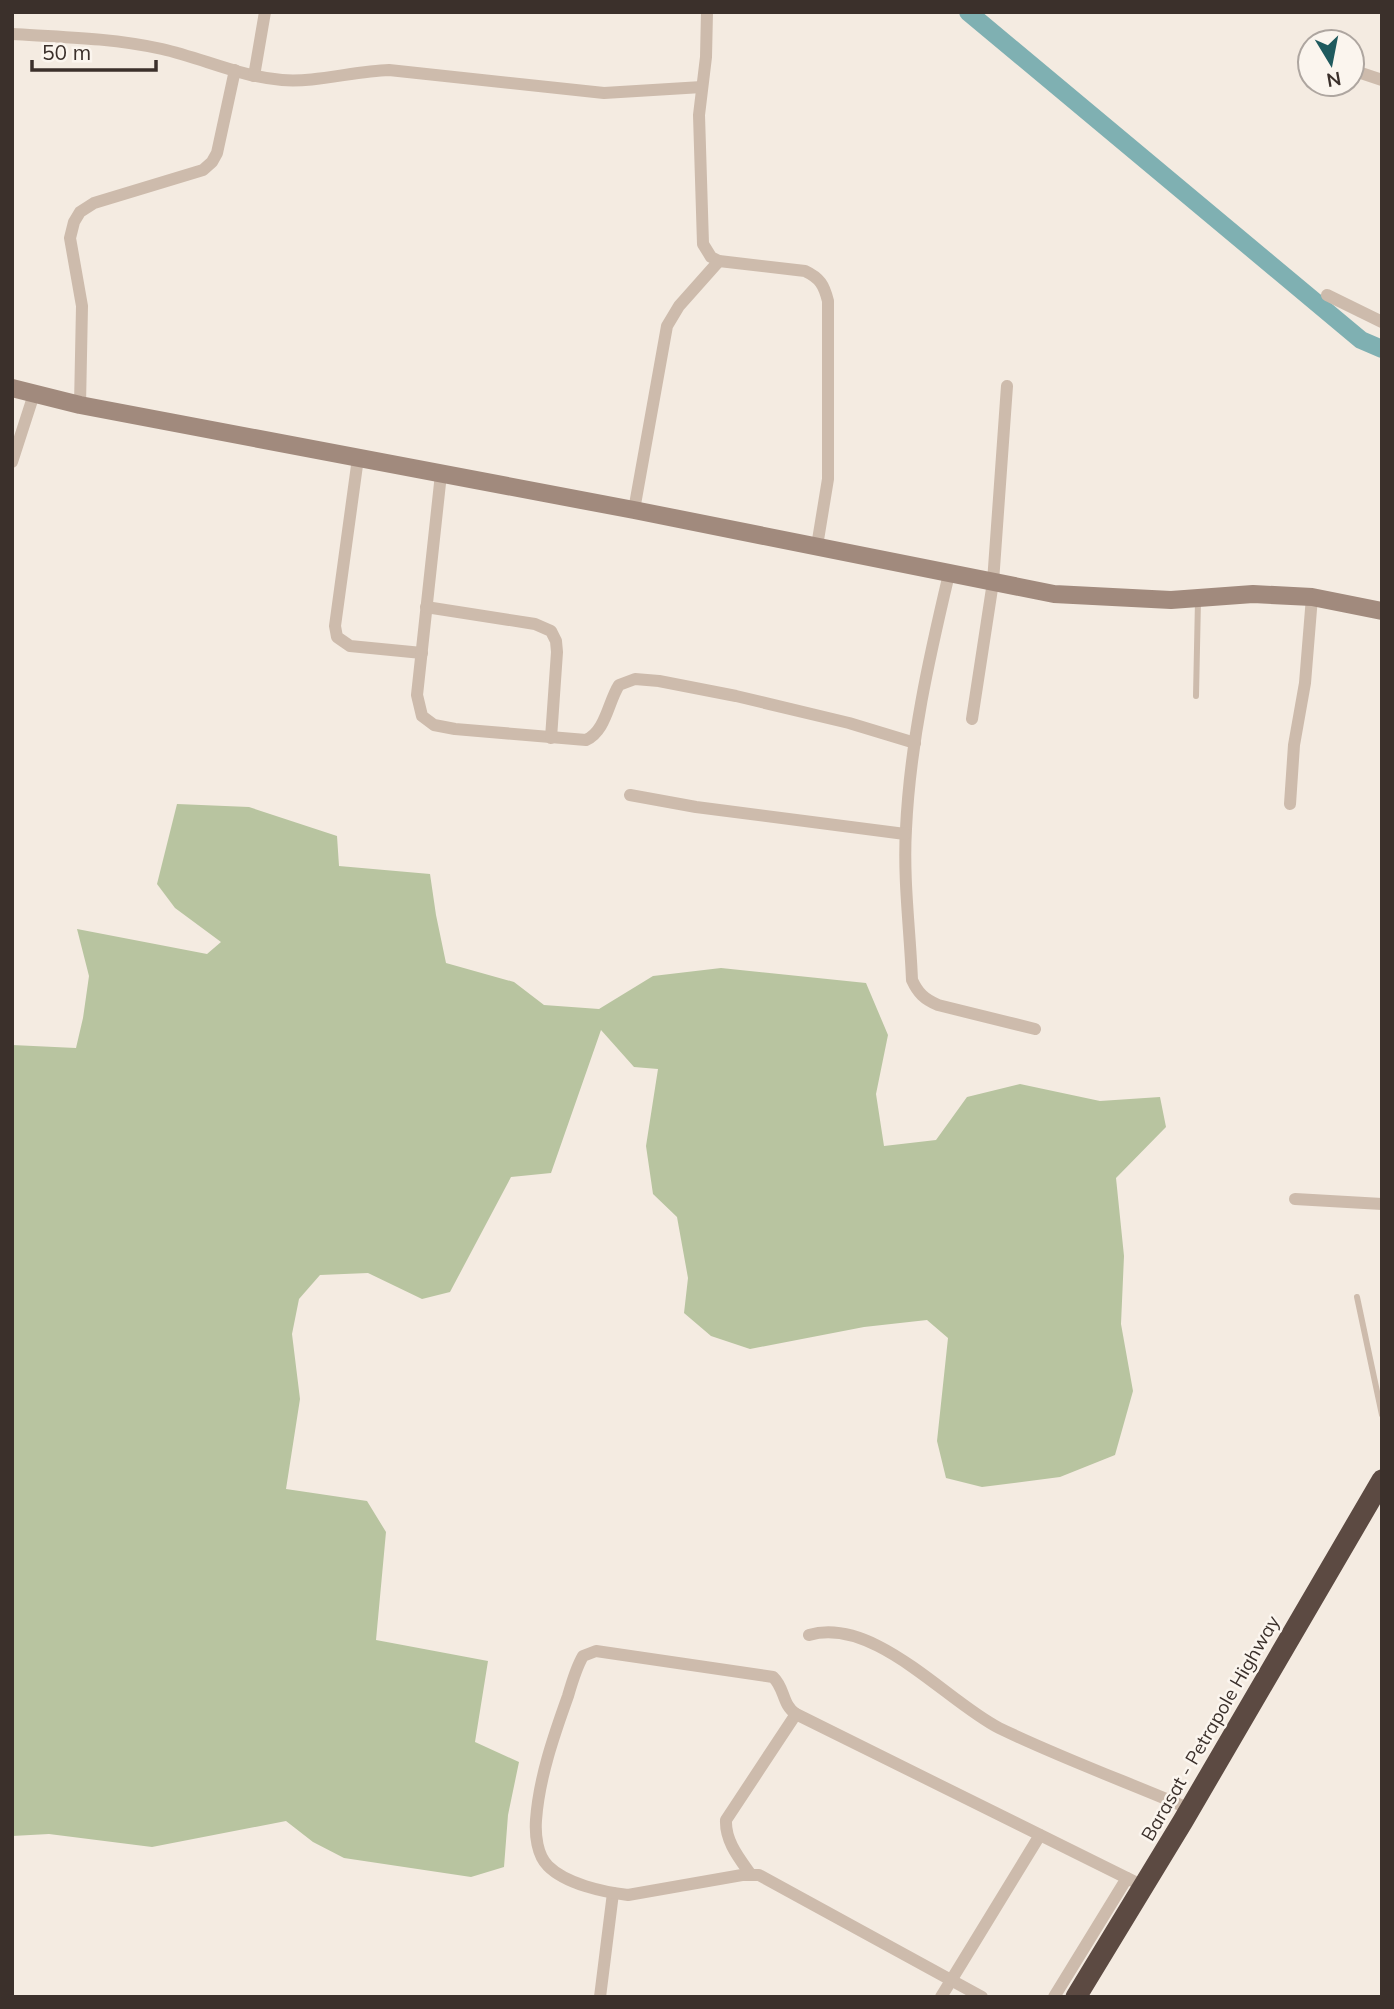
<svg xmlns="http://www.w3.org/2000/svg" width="1394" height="2009" font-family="Mulish,sans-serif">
<rect width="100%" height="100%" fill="#f4ebe1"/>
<path fill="#b8c4a0" d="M177 804 249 807 337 836 339 866 430 874 436 915 446 963 514 982 544 1005 599 1009 653 976 721 968 866 983 888 1035 876 1094 884 1146 936 1140 967 1097 1020 1084 1100 1101 1160 1097 1166 1127 1116 1178 1124 1256 1121 1324 1133 1391 1115 1455 1060 1477 982 1487 946 1478 937 1441 948 1338 927 1320 864 1327 750 1349 711 1336 684 1313 688 1278 677 1217 653 1194 646 1146 658 1069 634 1067 601 1030 551 1173 511 1177 450 1292 422 1299 368 1273 320 1275 299 1299 292 1334 300 1399 286 1489 367 1501 386 1532 376 1640 488 1661 475 1742 519 1762 508 1815 504 1867 471 1877 344 1858 313 1842 286 1821 152 1847 49 1834 12 1836V1045L76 1048 83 1018 89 976 77 929 207 954 221 942 175 908 157 884Z"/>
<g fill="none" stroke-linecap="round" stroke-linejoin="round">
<path stroke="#7fb0b2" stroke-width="18" d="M968 12 1361 340 1382 349"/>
<g stroke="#cdbbac" stroke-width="6">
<path d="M1196 696 1198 600"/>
<path d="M1357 1297 1382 1415"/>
</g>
<g stroke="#cdbbac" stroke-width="12">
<path d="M707 12 706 57 699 115 703 244 711 257 719 261 805 271C820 278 824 285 828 301V479L817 546"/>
<path d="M12 34C62 37 113 38 162 49 202 58 241 77 282 80 314 83 355 71 389 70L604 93 702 87"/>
<path d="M1352 70 1382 80"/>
<path d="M254 76 265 12"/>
<path d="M1327 295 1382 322"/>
<path d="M80 405 82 306 70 238 74 222 80 212 94 203 203 170 212 162 217 153 235 70"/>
<path d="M358 458 335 626 337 637 350 646 422 653"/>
<path d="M12 462 34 394"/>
<path d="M441 474 417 695 422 716 434 725 455 729 586 740C606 731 608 702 619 685L635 679 659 681 736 696 849 723 915 743"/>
<path d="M634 510 667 326 679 306 719 261"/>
<path d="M949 574C929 658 910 743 906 829 903 879 910 930 912 980 918 993 924 999 938 1005L1035 1029"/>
<path d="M426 607 535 624 551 631 556 641 557 652 551 738"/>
<path d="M972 719 993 582 1007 386"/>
<path d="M630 795 696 807 905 834"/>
<path d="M1290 804 1294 745 1305 683 1312 597"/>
<path d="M1295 1199 1382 1204"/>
<path d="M809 1635C874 1616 946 1701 999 1728 1061 1758 1127 1782 1190 1809"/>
<path d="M751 1875C739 1858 725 1841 726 1820L796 1714"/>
<path d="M600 1997 613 1893"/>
<path d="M941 1997 1040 1835"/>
<path d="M982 1997 759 1875H742L628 1895C603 1892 566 1884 548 1866 537 1855 535 1835 536 1820 539 1778 554 1735 568 1696 572 1682 576 1668 583 1656L596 1651 773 1677C785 1688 782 1705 796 1714L1143 1886"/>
<path d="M1054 1997 1127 1878"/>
</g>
<path stroke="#a18a7d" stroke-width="18" d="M12 388 80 405 634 510 1054 594 1171 600 1253 594 1312 597 1382 611"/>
<path stroke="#5c4a42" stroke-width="21" d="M1076 1997 1183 1821 1382 1480"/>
</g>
<g text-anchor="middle" stroke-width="5" stroke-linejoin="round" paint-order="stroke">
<g font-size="19" fill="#3b302b" stroke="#fbf5ee">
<text transform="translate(1210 1728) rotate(-60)" y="7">Barasat - Petrapole Highway</text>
</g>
</g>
<rect width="1394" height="2009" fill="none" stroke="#3b302b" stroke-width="28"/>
<g transform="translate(1331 63) rotate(170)"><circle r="33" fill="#fbf5ee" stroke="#aea6a0" stroke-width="2"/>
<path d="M0-5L12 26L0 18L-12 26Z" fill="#1f5a5e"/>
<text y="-10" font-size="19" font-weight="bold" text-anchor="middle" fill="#3b302b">N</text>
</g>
<path d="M32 60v10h124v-10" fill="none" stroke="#3b302b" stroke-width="3.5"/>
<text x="42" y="60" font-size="21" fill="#3b302b" stroke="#fbf5ee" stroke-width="5" paint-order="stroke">50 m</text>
</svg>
